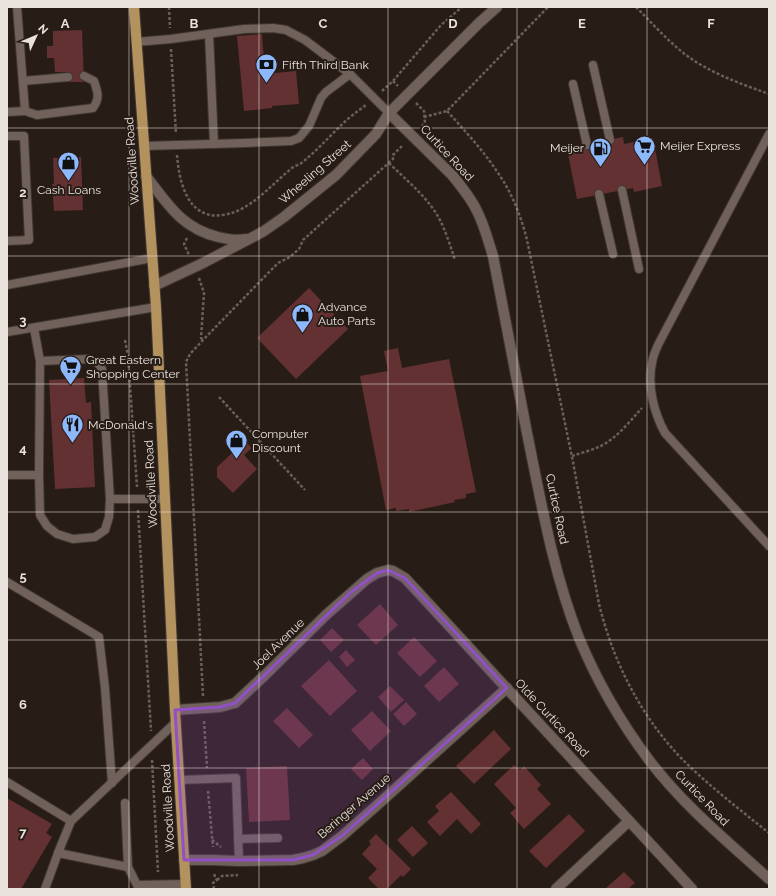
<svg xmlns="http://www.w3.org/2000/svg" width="776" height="896" font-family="Raleway,sans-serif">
<rect width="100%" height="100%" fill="#281d16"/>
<g fill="#633132">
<path d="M82 30 84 82H68V72H55L54 58H47V46H53V31Z"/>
<path d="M262 34 265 74 296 71 299 104 272 106V108L244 111 237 36Z"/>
<path d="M623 137 624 144 653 138 662 186 634 192 633 188 577 199 567 149Z"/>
<path d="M81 157 83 210 54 211 52 184H54L53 158Z"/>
<path d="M309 288 348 329 296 379 257 338Z"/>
<path d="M398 348 402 368 449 359 476 492 466 494V498L454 500 455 502 409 512V509L396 511V508L386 510 360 376 388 371 384 351Z"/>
<path d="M84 378 86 403 91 402 95 487 55 489 49 380Z"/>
<path d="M245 441 252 448 244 455 257 469 233 493 217 477V467Z"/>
<path d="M380 604 398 625 376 645 357 625Z"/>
<path d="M332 628 344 640 331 652 320 640Z"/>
<path d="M414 637 437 661 420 677 397 653Z"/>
<path d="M346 650 355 660 347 667 339 657Z"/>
<path d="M329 660 357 691 330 716 301 686Z"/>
<path d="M444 667 459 684 439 702 424 686Z"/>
<path d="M390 686 404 700 391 712 378 697Z"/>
<path d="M406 702 417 714 404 726 393 714Z"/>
<path d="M287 708 313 735 299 748 273 721Z"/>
<path d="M372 711 391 731 370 751 351 730Z"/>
<path d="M494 730 511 749 474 784 456 766Z"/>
<path d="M363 758 373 769 362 780 351 769Z"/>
<path d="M514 765 520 770 524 766 541 785 537 789 551 804 524 829 510 813 516 808 494 784Z"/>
<path d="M287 766 290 820 249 822 246 768Z"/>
<path d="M451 792 481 824 471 834 457 819 440 836 427 822 439 811 435 806Z"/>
<path d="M7 798 52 824 46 833 52 837 21 889H7Z"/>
<path d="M569 814 585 831 546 868 529 851Z"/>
<path d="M412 826 428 843 413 857 397 840Z"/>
<path d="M376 834 411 869 403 877 401 875 387 889H379L368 878 377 869 362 854 371 844 369 841Z"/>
<path d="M624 872 635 883 628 889H605Z"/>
</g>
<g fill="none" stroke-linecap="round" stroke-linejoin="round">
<defs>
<g id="lane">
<path d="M209 34 214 144"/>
<path d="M136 42 171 39 244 29 273 28 286 30 305 40 350 74 389 113"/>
<path d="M593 65 610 140"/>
<path d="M23 81 68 77"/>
<path d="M573 84 587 145"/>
<path d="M25 111 37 115 93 108C100 98 98 93 94 81L84 76"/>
<path d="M7 112 25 111 17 7"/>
<path d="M769 134 659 343C656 349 653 356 652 363 647 386 654 413 665 433L769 546"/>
<path d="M7 136H24L29 240 7 241"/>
<path d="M144 146 245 143 291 141 299 138 309 126 321 98 326 92 350 74"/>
<path d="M622 190 639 269"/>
<path d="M599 194 613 254"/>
<path d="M7 285 152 258"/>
<path d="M34 328 40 361 39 475 40 515 47 526 57 534 73 539 95 537 105 530 109 517 110 499 102 369 97 362 88 359 40 361"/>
<path d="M7 332 156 307"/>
<path d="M7 475H39"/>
<path d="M110 499H165"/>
<path d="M7 582 99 637 105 688 112 783"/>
<path d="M179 780 236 778 239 861"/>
<path d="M7 782 71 821"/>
<path d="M125 803 128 867 137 885 185 884"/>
<path d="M238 839 278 838"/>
<path d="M58 853 128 867"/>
<path d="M45 889 58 853 71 821 176 722"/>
</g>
<g id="street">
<path d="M175 710 220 707 235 703 264 676 326 615 367 579 377 573 388 570 393 571 405 578 692 889"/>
<path d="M184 860H213L239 861 293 860 303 858 313 855 322 851 342 836 375 807 507 688"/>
<path d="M556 889 629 821"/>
</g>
<g id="secondary">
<path d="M389 113 452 175C461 186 470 197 476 209 484 224 488 240 493 256 504 315 516 374 527 433 541 502 553 572 579 638 596 679 622 724 649 760 683 805 727 841 769 879"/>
<path d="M146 176C167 203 181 228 218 237 227 239 237 241 246 239"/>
<path d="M154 286 201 264 253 237 264 231 284 217 336 175 376 134 389 113 479 23 497 7"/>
</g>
<path id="primary" d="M134 7 156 307 175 710 186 889"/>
</defs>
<use href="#lane" stroke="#413733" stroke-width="10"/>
<use href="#street" stroke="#413733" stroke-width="12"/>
<use href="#secondary" stroke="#413733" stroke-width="12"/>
<use href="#primary" stroke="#413733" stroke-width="12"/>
<g stroke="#6a605a" stroke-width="2.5" stroke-dasharray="3 2" stroke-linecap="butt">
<path d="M169 7 170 28"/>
<path d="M636 7C657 28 677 52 703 66 724 78 747 86 769 94"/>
<path d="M171 49 176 134"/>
<path d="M393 81 398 86"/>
<path d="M382 91 393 81 441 25 462 7"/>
<path d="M416 103 424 111 425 123 421 127"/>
<path d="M447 111C465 131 483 150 498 173 512 193 521 216 527 240L573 462 599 604C613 661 640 715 681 758 708 785 739 809 769 833"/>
<path d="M424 117 447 111 548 7"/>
<path d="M177 155C179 182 188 220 222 215 231 214 238 211 245 207 263 196 276 181 292 168 296 165 302 164 305 160 321 147 334 131 349 118 355 113 361 109 366 105"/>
<path d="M389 163C403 177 419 190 431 206 443 221 449 242 455 260"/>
<path d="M187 238 184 244 189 255"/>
<path d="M199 278 204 293 201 338 203 340"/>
<path d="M125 340 128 356 137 487"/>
<path d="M219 397 305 490"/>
<path d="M572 456C581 453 592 450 601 446 618 437 630 421 642 408"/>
<path d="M138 510 151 731"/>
<path d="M203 696 186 362 190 354 203 340 278 263 290 257 299 249 303 240 393 159V155L403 145"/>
<path d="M204 721 207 768"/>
<path d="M152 760 158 872"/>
<path d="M208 791 213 847"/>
<path d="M212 840 221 847"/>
<path d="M217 880 222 876 238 875"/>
<path d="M214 889 213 883 217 880 215 878 214 872"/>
</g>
<use href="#lane" stroke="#70625a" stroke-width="8"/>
<use href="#street" stroke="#70625a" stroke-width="10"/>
<use href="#secondary" stroke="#70625a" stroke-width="10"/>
<use href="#primary" stroke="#b3925e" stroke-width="10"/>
</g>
<path fill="#9150c5" fill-opacity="0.2" stroke="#9150c5" stroke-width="3" stroke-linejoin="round" d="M388 570 405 578 507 688 342 836 313 855 293 860H184L175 710 220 707 235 703 351 592 377 573Z"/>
<path fill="none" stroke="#eae2dd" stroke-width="1" stroke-opacity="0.55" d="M129 7V889M259 7V889M388 7V889M517 7V889M647 7V889M7 128H769M7 256H769M7 384H769M7 512H769M7 640H769M7 768H769"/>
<defs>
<symbol id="bank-pin" viewBox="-11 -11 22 30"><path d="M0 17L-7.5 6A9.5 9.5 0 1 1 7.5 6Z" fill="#8db9fc" stroke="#281d16"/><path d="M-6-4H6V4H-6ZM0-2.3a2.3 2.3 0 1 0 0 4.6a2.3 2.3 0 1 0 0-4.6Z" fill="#111"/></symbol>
<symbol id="supermarket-pin" viewBox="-11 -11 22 30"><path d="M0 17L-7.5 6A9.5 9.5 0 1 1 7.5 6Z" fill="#8db9fc" stroke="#281d16"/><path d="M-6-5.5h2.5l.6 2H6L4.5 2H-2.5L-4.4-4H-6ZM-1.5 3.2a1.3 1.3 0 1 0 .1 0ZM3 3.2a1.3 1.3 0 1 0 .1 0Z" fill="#111"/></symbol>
<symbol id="fuel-pin" viewBox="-11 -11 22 30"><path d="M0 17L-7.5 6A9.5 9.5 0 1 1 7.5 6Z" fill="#8db9fc" stroke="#281d16"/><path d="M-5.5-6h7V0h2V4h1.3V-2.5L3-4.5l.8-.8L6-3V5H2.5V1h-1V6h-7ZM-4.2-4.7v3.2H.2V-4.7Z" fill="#111"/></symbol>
<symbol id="shop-pin" viewBox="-11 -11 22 30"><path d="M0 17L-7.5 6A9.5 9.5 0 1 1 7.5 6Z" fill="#8db9fc" stroke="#281d16"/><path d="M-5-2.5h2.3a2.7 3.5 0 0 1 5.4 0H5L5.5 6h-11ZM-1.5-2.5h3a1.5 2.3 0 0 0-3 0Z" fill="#111"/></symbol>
<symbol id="restaurant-pin" viewBox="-11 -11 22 30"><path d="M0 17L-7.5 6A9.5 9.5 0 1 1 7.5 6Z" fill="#8db9fc" stroke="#281d16"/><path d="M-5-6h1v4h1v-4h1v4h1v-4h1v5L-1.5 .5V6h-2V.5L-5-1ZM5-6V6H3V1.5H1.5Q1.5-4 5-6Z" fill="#111"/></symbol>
</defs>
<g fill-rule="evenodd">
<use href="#bank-pin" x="254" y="52" width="25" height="34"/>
<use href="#supermarket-pin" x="632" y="134" width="25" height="34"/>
<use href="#fuel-pin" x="588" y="136" width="25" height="34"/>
<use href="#shop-pin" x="56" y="150" width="25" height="34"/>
<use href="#shop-pin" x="290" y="302" width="25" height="34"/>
<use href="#supermarket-pin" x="58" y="354" width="25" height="34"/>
<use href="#restaurant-pin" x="60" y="412" width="25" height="34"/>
<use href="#shop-pin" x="224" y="428" width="25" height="34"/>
</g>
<g text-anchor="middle" stroke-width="4" stroke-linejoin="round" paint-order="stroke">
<g font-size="12" fill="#eae2dd" stroke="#281d16" text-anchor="start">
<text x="282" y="69">Fifth Third Bank</text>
<text x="660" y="150">Meijer Express</text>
<text x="584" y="152" text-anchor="end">Meijer</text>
<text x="69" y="194" text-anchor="middle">Cash Loans</text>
<text x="318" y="311">Advance<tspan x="318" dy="14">Auto Parts</tspan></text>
<text x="86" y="364">Great Eastern<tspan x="86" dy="14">Shopping Center</tspan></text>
<text x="88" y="429">McDonald's</text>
<text x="252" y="438">Computer<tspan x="252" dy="14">Discount</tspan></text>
</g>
<g font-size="12" fill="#eae2dd" stroke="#281d16">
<text transform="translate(447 153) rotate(47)" y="4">Curtice Road</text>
<text transform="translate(132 161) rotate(-94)" y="4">Woodville Road</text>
<text transform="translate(315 172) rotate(-41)" y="4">Wheeling Street</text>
<text transform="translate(151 484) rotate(-93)" y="4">Woodville Road</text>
<text transform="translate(557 509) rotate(78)" y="4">Curtice Road</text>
<text transform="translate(278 644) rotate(-44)" y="4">Joel Avenue</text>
<text transform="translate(552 718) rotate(47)" y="4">Olde Curtice Road</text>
<text transform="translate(702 798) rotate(46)" y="4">Curtice Road</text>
<text transform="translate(354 806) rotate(-41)" y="4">Beringer Avenue</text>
<text transform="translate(168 808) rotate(-93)" y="4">Woodville Road</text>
</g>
</g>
<g font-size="13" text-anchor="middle" font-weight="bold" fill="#eae2dd" stroke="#281d16" stroke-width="4" stroke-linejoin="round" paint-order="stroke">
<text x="65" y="28">A</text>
<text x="194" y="28">B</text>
<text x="323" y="28">C</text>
<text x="453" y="28">D</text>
<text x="582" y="28">E</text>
<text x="711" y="28">F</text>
<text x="23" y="197">2</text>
<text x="23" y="325">3</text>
<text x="23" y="453">4</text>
<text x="23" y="581">5</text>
<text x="23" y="709">6</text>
<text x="23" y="837">7</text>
</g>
<rect width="776" height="896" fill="none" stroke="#eae2dd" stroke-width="16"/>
<g transform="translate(36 36) rotate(46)" stroke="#281d16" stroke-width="3" paint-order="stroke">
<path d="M0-3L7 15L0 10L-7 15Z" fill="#eae2dd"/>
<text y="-6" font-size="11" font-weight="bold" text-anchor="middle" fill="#eae2dd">N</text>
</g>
</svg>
